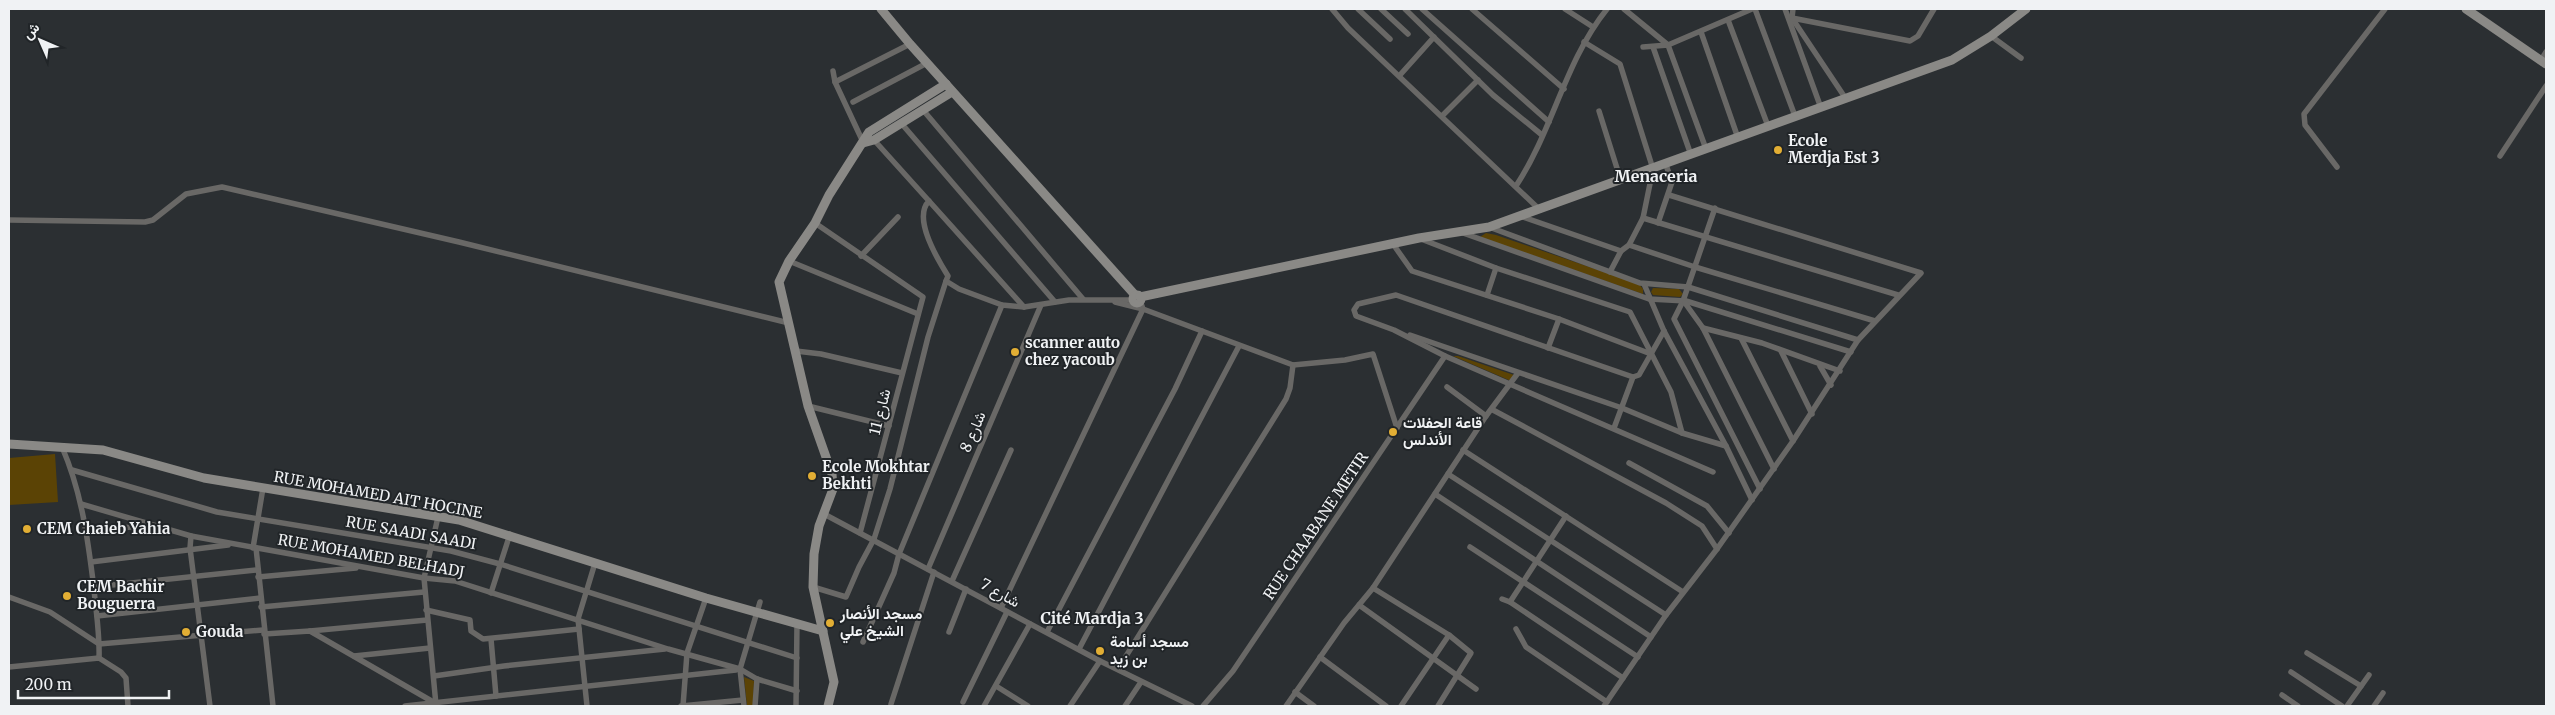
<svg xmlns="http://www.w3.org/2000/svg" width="2555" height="715" font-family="Merriweather,Vazirmatn,serif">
<rect width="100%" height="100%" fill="#2b2f32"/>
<g fill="#5b4305">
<path d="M1486 233 1496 235 1639 284 1643 289V294L1480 237Z"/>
<path d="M1653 288 1679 289 1683 294 1680 297 1653 295 1651 292Z"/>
<path d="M1453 356H1458L1514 375 1511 381Z"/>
<path d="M55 454 58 502 9 505V458Z"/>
<path d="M744 677 754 681 753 706H747Z"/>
</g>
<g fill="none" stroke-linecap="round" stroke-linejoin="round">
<g stroke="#696866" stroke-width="5.5">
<path d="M1332 9 1348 28 1540 210"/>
<path d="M1358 9 1390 39"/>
<path d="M1381 9 1408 34"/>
<path d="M1405 9 1493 95 1542 135"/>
<path d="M1422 9 1549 122"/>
<path d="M1472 9 1564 89"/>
<path d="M1565 9 1593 27"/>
<path d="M1624 9 1668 45 1706 149"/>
<path d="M1755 9 1795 116"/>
<path d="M1785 9 1821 108"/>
<path d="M1793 9 1792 18 1846 99"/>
<path d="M1792 18 1910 41 1918 36 1934 9"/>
<path d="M1728 20 1768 126"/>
<path d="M1701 32 1738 138"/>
<path d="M1991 36 2021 58"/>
<path d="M1584 42 1620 64 1653 169 1643 218"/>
<path d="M1643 47 1668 45 1752 9"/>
<path d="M1653 47 1691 155"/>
<path d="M2541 60 2546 52"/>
<path d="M833 71 835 82 863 142"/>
<path d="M1400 75 1434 37"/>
<path d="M835 82 910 44"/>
<path d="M853 102 927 63"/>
<path d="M923 110 1083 299"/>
<path d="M1599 111 1621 181"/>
<path d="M1442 116 1478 80"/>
<path d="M901 123 1055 302"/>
<path d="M874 140 929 201C912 218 938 260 948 276L946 281 959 289 1002 305 1024 307 1069 300H1133"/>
<path d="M2500 156 2546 86"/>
<path d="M2337 167 2305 125 2304 114 2385 9"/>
<path d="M1516 186C1553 130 1565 61 1607 9"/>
<path d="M929 201 1024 307"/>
<path d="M1715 208 1683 301 1674 319 1760 489"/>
<path d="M1520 216 1621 251"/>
<path d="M9 220 145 222 153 220 186 194 222 187 459 242 789 323"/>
<path d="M815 223 923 297 860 533"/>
<path d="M1658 223 1672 182 1666 165"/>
<path d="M1489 227 1640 283 1688 287 1858 340"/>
<path d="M1463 233 1649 299 1686 301 1851 352"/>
<path d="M1421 239 1496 268 1630 312 1671 392 1682 433"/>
<path d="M1393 244 1412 271 1559 319 1651 354"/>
<path d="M1629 245 1695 267 1875 321"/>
<path d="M861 256 898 217"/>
<path d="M789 261 918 314"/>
<path d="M1610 272 1621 251 1629 245 1643 218 1898 295"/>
<path d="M1644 284 1664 331 1726 446 1752 500"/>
<path d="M1487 295 1496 268"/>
<path d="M1115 302 1143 309 1293 365 1345 360 1373 354 1397 428"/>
<path d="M1685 303 1703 328 1774 469"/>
<path d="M1703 328 1762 343 1840 371"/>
<path d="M1410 335 1622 408 1682 433 1726 446"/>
<path d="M1741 338 1793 441"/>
<path d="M1548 348 1559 319"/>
<path d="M796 351 821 354 902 373"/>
<path d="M1781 351 1812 414"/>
<path d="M1820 366 1831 385"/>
<path d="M1633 377 1396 295 1358 304 1354 310 1356 316 1394 330 1445 356 1713 472"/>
<path d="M1447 387 1486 416"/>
<path d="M808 406 889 426"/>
<path d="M1493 410 1666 503 1702 526 1717 549"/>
<path d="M1614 428 1633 377 1639 375 1664 331"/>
<path d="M62 447C82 493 88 540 94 589 96 612 100 635 99 658"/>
<path d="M1463 450 1683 592"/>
<path d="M1629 463 1707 506 1729 533"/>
<path d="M72 470 217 512 451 551 500 564 797 658"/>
<path d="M1448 474 1666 615"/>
<path d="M1435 494 1651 637"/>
<path d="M81 504 191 536 424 578 455 581 668 649 740 669 757 679 797 691"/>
<path d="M824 514 1100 661 1192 706"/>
<path d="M87 532 148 525"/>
<path d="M191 536 190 548 210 706"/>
<path d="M1470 547 1638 657"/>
<path d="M253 548 263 488"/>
<path d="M256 548 273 706"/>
<path d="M91 562 228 545"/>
<path d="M928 569 1041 305"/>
<path d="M258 577 356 568"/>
<path d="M952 581 1011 450"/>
<path d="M93 587 257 570"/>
<path d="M813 587 846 597 859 567 874 539 890 489 928 337 946 281"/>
<path d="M1373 588 1449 635 1471 653 1438 706"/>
<path d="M491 593 510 534"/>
<path d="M9 597 50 612 99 644 263 630"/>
<path d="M1502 599 1510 602 1623 678"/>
<path d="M1510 602 1566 516"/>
<path d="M1359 605 1476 689"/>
<path d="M261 607 424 592"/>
<path d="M1001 608 1143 309 1140 300"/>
<path d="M426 610 470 620 471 631 483 639 579 629"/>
<path d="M97 616 260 598"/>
<path d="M1516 629 1526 647 1607 702"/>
<path d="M310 631 427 620"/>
<path d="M949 632 966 589"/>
<path d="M1047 632 1175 389 1202 331"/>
<path d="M264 634 310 631 435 703"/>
<path d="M491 639 496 696"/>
<path d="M863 642 894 573 899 554 1002 305"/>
<path d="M1079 649 1239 346"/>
<path d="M2307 653 2361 686"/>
<path d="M354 656 430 648"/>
<path d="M1320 657 1386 706"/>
<path d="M9 667 99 658 121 672 126 678 128 706"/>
<path d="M1118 669 1286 399 1290 388 1293 365"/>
<path d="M2291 672 2342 706"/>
<path d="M434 676 504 666 665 649"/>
<path d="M996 686 1028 706"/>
<path d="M1295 692 1314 706"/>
<path d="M2282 695 2298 706"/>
<path d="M963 702 1007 612"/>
<path d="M891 704 934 572"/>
<path d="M436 705 424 578 438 517"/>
<path d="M405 706 736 670"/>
<path d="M587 706 578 619 595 563"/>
<path d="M681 706 743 700"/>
<path d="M683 706 687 653 706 598"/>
<path d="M744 706 740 669 760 602"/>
<path d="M755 706 757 679"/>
<path d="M796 706 797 624"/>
<path d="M984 706 1030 624"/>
<path d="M1070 706 1100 661"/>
<path d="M1125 706 1141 682"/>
<path d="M1203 706 1233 671 1445 356"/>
<path d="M1286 706 1344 623 1373 588 1486 416 1518 373"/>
<path d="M1401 706 1449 635"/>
<path d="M1604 706 1666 615 1717 549 1793 441 1858 340 1921 273 1669 195"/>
<path d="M2347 706 2369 675"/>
<path d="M2374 706 2383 693"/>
</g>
<g stroke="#8a8986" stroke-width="9">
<path d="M881 9 910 44 1135 295"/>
<path d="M2466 9 2546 64"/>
<path d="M863 143 874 140 952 92"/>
<circle cx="1137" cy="299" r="4"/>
<path d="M1140 297 1419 238 1489 227 1952 60 1991 36 2026 9"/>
<path d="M9 444 103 450 204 478 459 520 706 598 823 631"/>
<path d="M828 706 834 682 813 587 814 554 819 526 833 489 832 474 808 406 779 282 789 261 815 223 829 195 869 132 946 84"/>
</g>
</g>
<g fill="#e2ae34" stroke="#212528" stroke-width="2">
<circle cx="1778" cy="150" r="5"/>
<circle cx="1015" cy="352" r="5"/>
<circle cx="1393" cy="432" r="5"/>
<circle cx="812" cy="476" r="5"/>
<circle cx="27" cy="529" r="5"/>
<circle cx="67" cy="596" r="5"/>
<circle cx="830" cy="623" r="5"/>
<circle cx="186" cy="632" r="5"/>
<circle cx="1100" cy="651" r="5"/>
</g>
<g text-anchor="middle" stroke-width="4" stroke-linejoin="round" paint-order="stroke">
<g font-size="15" font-weight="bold" fill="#f0f2f4" stroke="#212528" text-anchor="start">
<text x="1788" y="146">Ecole<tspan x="1788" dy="17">Merdja Est 3</tspan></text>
<text x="1025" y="348">scanner auto<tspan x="1025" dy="17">chez yacoub</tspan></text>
<text x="1403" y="428">قاعة الحفلات<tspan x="1403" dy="17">الأندلس</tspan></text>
<text x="822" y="472">Ecole Mokhtar<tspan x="822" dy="17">Bekhti</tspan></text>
<text x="37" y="534">CEM Chaieb Yahia</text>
<text x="77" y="592">CEM Bachir<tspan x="77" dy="17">Bouguerra</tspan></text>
<text x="840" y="619">مسجد الأنصار<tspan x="840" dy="17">الشيخ علي</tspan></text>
<text x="196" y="637">Gouda</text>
<text x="1110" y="647">مسجد أسامة<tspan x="1110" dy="17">بن زيد</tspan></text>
</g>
<g font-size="15" fill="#f0f2f4" stroke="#212528">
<text transform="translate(880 412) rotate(-76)" y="5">شارع 11</text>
<text transform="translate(973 432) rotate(-67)" y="5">شارع 8</text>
<text transform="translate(378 495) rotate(10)" y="5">RUE MOHAMED AIT HOCINE</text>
<text transform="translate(1316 526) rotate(-56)" y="5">RUE CHAABANE METIR</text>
<text transform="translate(411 533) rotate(10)" y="5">RUE SAADI SAADI</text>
<text transform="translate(371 556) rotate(10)" y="5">RUE MOHAMED BELHADJ</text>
<text transform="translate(1000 593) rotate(29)" y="5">شارع 7</text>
</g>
<g font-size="16" font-weight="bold" fill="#f0f2f4" stroke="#212528">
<text x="1656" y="182">Menaceria</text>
<text x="1092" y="624">Cité Mardja 3</text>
</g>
</g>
<rect width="2555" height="715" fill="none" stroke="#f0f2f4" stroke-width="20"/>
<g transform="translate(40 40) rotate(315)" stroke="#212528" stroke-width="4" paint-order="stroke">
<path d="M0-4L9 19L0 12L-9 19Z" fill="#f0f2f4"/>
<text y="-8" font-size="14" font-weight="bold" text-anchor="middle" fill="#f0f2f4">ش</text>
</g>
<path d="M18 690v8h151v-8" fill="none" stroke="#f0f2f4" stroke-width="2.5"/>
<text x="25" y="690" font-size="15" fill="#f0f2f4" stroke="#212528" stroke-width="4" paint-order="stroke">200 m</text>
</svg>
